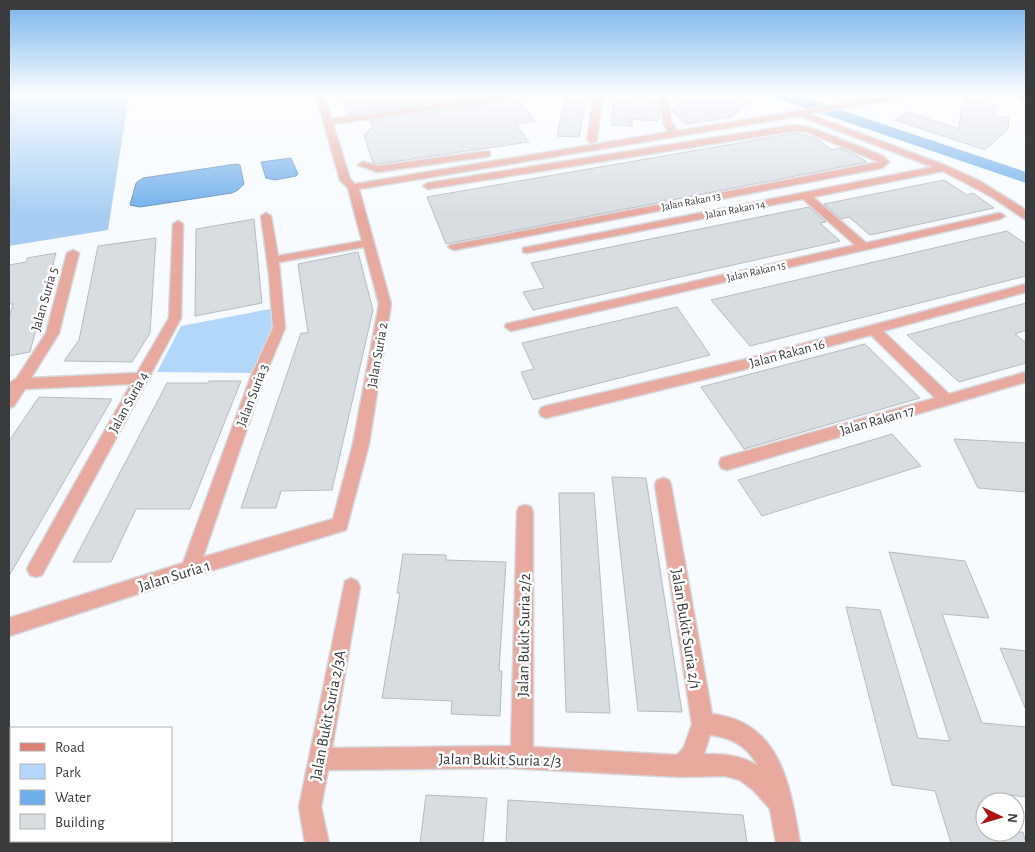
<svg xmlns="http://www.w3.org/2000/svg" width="1035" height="852" font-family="'Alegreya Sans',sans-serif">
<rect width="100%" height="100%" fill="#f7fbff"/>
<path fill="#b2d7fa" d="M270 309 272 327 252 373 157 372 181 326Z"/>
<path fill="#a7cdf2" d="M9 95H129L108 230 9 246Z"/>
<g fill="#6eaeea" stroke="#5e8cb6">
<path d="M291 158 298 174 296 176 275 180 266 178 261 162Z"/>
<path d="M236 164 240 165 244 184 238 190 232 193 140 207 130 205 136 183 143 178Z"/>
</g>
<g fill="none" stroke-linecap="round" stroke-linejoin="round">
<path fill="#6eaeea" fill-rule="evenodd" d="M774 95H796L1026 172V183L776 98Z"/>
</g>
<g fill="#d8dde2" stroke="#b6bbc0">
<path d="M341 95H493L348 115Z"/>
<path d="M512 95H515L535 121 516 124 529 142 378 164 373 163 364 135 373 127 370 121 503 102Z"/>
<path d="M566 95H587L579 137 557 136Z"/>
<path d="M614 95H634V98L657 100 661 117 657 121 632 119V126L611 125Z"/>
<path d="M688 95H729L749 101 732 117 686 124 671 110Z"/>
<path d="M965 98 995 105V116L1009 118 1008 129 985 150 895 120 907 112 959 129 961 109 964 110Z"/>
<path d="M796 133 816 138 832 150 840 148 854 154 867 162 446 244 427 197Z"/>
<path d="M944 180 967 195 973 193 994 208 870 235 849 217 841 219 824 204Z"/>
<path d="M809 207 826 222 820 223 840 241 533 310 523 292 544 288 531 263Z"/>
<path d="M254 219 262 303 195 316 196 229Z"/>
<path d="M1007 231 1026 244V276L750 346 711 300Z"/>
<path d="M156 238 150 333 132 362 64 361 79 340 98 246Z"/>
<path d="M358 252 373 310 332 490 281 491 276 508H241L301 333H308L298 264Z"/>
<path d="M56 253 30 352 9 356V318L13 304H9V265L26 262 27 258Z"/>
<path d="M1026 303V330L1015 334 1026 343V363L959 382 907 335Z"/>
<path d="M677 307 710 355 533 400 521 372 534 369 522 343Z"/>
<path d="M865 344 920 398 744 449 701 387Z"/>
<path d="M209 381H241L190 509H136L111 562H73L167 383H208Z"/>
<path d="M39 397 112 399 9 576V441Z"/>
<path d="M892 434 921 466 762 516 738 480Z"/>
<path d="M954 439 1026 443V492L978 488Z"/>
<path d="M612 477 646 478 682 712 638 711Z"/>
<path d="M559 493H594L610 713 566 712Z"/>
<path d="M889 552 965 561 989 618 942 614 982 723 1026 727V797L1010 795 1012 802H985V832H1023L1026 843H951L935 791 892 785 846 607 880 610 918 738 950 741Z"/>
<path d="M403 554 446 555V560L506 562 499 671H502L500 716 451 714 452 701 382 698 400 593H397Z"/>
<path d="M1000 648 1026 651V710Z"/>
<path d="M426 795 487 798 483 843H420Z"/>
<path d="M508 800 743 815 747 843H506Z"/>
</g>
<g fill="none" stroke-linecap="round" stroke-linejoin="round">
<defs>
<g id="street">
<path d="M316 95H324L331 119 510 95 503 100 333 124 350 179 355 184 669 132 664 125 659 95H667L672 124 678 131 893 95H915L809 114 947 166 978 180 1023 208 1026 211V220L992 197 943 171 813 197 866 243 1000 213 1005 216 1000 219 511 331 505 327 506 324 855 245 803 199 527 253 523 252V248L933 167 800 116 359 189 391 304 369 444 346 530 190 577 9 636V618L183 563 251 376 273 328 269 275 261 216 266 213 271 216 278 256 362 241 348 188 340 180ZM364 247 379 304 353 444 333 519 203 557 265 376 285 328 279 262Z"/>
<path d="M594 95H602L597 140 592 143 587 140Z"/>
<path d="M794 125 812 128 883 156 889 162 882 168 454 250 448 247 450 245 879 162 807 132 794 131 428 189 423 186 428 183Z"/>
<path d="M487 151 490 152V156L378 172 358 165 363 162 378 166Z"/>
<path d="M178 221 183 224 181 318 42 575 36 577 30 575 27 569 30 563 131 384 25 389 14 406 9 408V383L16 379 46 333 67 253 73 250 79 253 59 333 31 378 137 373 169 318 173 224Z"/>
<path d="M1026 284V292L883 331 949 394 1026 372V382L727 470 721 468 719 463 721 458 935 398 871 335 742 370 546 418 541 416 539 412 541 408 546 406 742 360Z"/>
<path d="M663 478 669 480 671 485 712 714C781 722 790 785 800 843H776L770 809 753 790 740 780 725 776 681 777 508 768 328 770 321 807 329 843H305L299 807 345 581 351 578 357 581 360 587 332 748 511 746 517 512 519 507 525 505 531 507 533 512V747L677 755 684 747 692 724 655 485 657 480ZM710 735C733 738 747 746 758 766 742 755 723 754 704 754Z"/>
</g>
<path id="secondary" d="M1014 95H1024L1026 102Z"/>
</defs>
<use href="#street" stroke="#d5d8dc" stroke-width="3"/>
<use href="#secondary" stroke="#d5d8dc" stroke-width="3"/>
<use href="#street" fill="#e8a99f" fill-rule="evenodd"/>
<use href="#secondary" fill="#db8072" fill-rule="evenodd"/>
</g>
<linearGradient id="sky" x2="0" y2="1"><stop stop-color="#77b2e9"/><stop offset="0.44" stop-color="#fbfdff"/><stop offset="1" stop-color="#fbfdff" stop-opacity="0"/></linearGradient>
<rect width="1035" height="215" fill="url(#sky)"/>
<g text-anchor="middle" stroke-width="5" stroke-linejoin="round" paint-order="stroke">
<g font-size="11" fill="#393b3d" stroke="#fff">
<text transform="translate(691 201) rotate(-11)" y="4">Jalan Rakan 13</text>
<text transform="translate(735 209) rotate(-11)" y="4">Jalan Rakan 14</text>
<text transform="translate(756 271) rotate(-13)" y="4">Jalan Rakan 15</text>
</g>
<g font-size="14" fill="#393b3d" stroke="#fff">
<text transform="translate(44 299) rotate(-74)" y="5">Jalan Suria 5</text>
<text transform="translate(787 353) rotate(-15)" y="5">Jalan Rakan 16</text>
<text transform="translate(377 355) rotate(-80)" y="5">Jalan Suria 2</text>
<text transform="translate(252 395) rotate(-69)" y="5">Jalan Suria 3</text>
<text transform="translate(128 402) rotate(-61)" y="5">Jalan Suria 4</text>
<text transform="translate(877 420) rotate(-16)" y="5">Jalan Rakan 17</text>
</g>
<g font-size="16" fill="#393b3d" stroke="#fff">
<text transform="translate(174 575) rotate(-17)" y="6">Jalan Suria 1</text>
<text transform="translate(687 629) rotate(81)" y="6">Jalan Bukit Suria 2/1</text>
<text transform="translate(523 635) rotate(-89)" y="6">Jalan Bukit Suria 2/2</text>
<text transform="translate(327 715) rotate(-79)" y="6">Jalan Bukit Suria 2/3A</text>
<text transform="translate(500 759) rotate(1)" y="6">Jalan Bukit Suria 2/3</text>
</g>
</g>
<rect width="1035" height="852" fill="none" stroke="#393b3d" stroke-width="20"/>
<rect x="10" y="727" width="162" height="115" fill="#ffffff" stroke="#b0b1b1"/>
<rect x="20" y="743" width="25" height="8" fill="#db8072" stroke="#b0b1b1"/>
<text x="55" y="752" font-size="15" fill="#393b3d">Road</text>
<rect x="20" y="764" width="25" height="15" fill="#b2d7fa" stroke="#b0b1b1"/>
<text x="55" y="777" font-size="15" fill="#393b3d">Park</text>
<rect x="20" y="790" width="25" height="15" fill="#6eaeea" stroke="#b0b1b1"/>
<text x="55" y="802" font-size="15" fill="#393b3d">Water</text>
<rect x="20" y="814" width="25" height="15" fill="#d8dde2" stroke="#b0b1b1"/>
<text x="55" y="827" font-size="15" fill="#393b3d">Building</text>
<g transform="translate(1000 817) rotate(95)"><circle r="24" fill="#ffffff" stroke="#b0b1b1"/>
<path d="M0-4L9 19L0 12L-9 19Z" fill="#a91710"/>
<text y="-8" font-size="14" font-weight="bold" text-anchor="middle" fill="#393b3d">N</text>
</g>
</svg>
